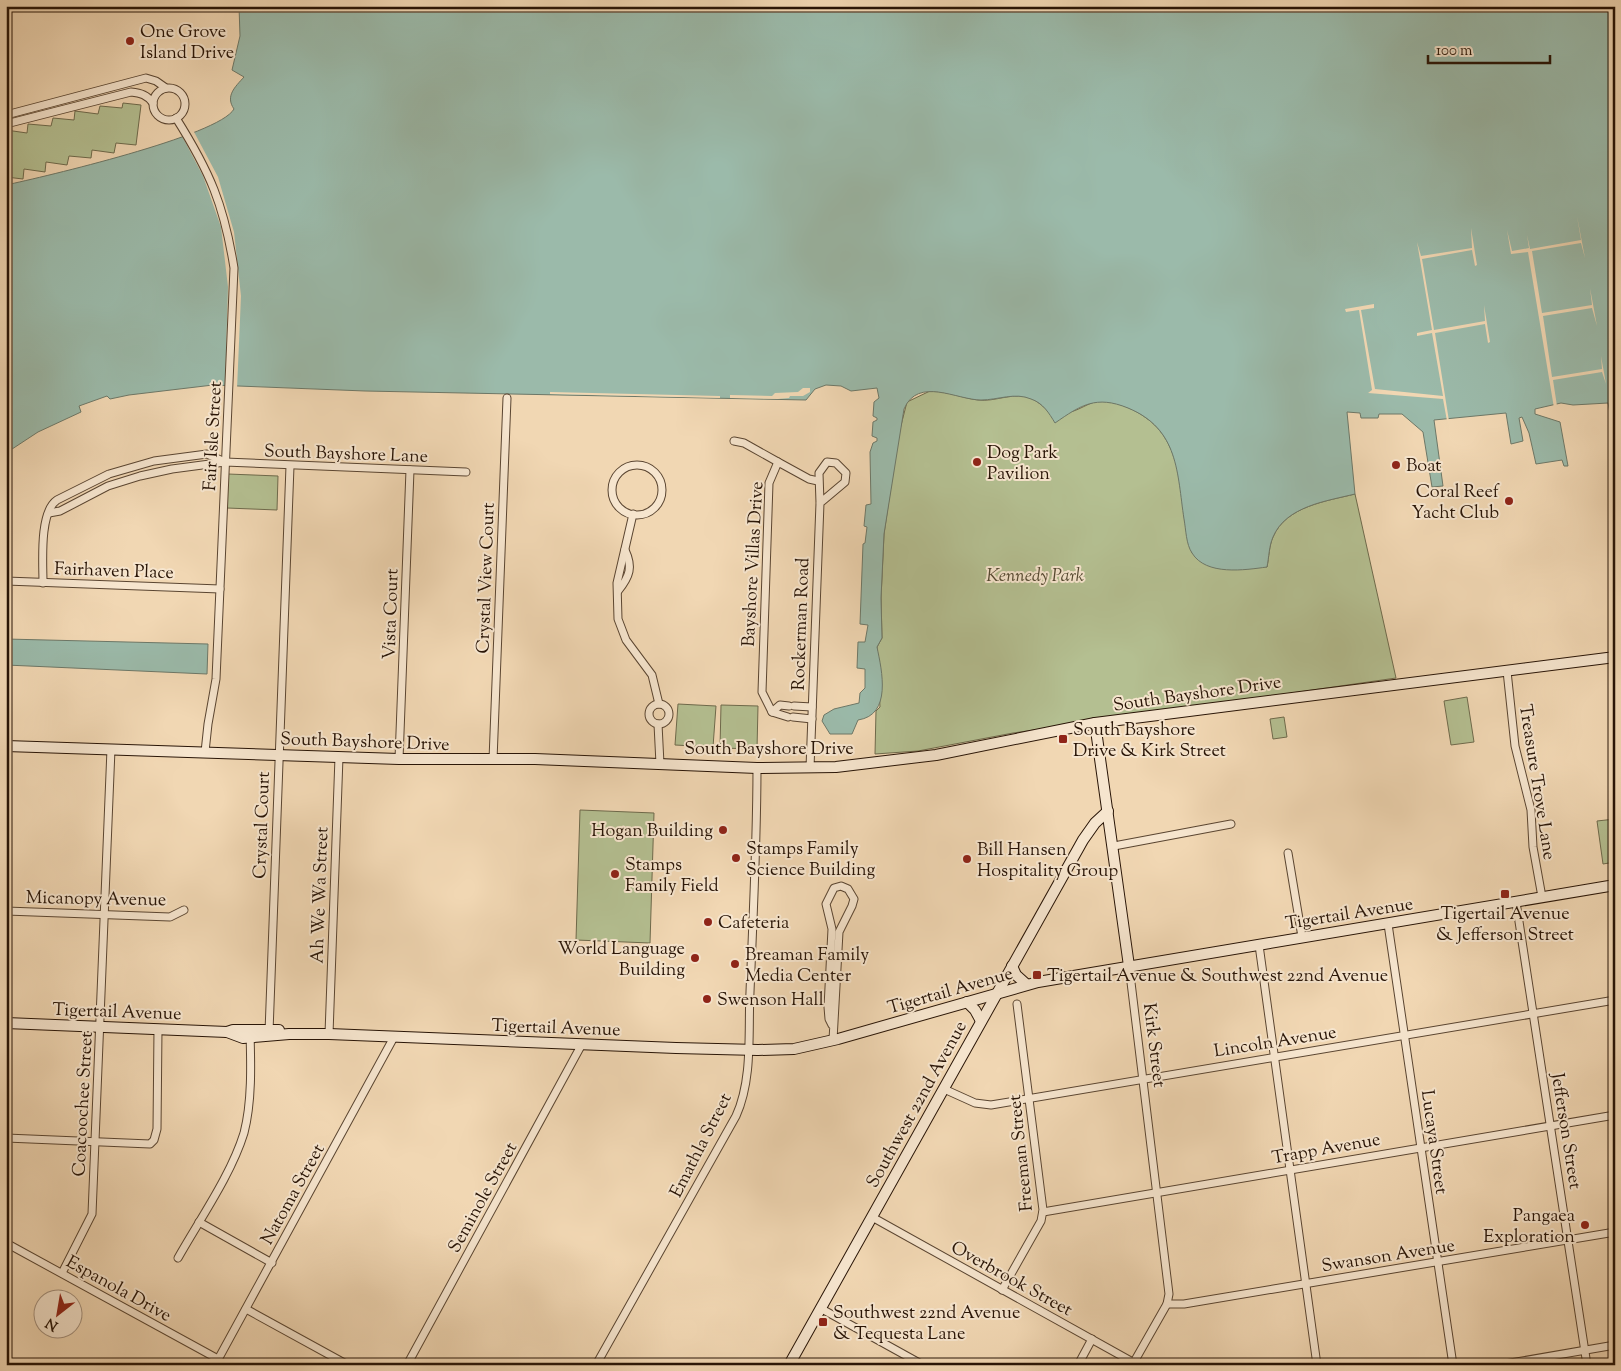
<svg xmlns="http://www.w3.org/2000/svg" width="1621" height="1371" font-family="'Sorts Mill Goudy',serif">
<rect width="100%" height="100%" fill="#f1d7b3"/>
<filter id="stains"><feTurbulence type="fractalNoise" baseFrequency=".004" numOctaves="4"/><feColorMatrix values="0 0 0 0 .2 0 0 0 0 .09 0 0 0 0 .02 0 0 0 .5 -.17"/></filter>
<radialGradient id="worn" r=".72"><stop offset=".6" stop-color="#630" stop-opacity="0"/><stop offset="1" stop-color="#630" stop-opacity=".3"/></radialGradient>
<g fill="#b4bf91" stroke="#6e6a4c">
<path d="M123 103 141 105 136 145 116 143 114 153 92 150 91 158 69 156 67 165 46 162 45 172 24 169 23 179 6 177V130L27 133 28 124 51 126 53 118 74 120 75 111 98 114 100 106 122 108Z"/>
<path d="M930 391C947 391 962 398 978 400 995 402 1010 393 1027 397 1035 399 1040 404 1046 409 1050 412 1059 412 1064 412 1077 414 1089 400 1103 401 1117 402 1131 408 1142 415 1190 445 1176 506 1192 553L1267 567C1269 557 1269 546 1273 537 1286 506 1327 501 1355 494L1396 678 1013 733 918 751 875 754 876 711 880 707 877 647 882 638 881 598 884 534 898 437 907 402Z"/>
<path d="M228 474 278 476 277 510 227 508Z"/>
<path d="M1467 697 1474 742 1451 745 1444 701Z"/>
<path d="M678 704 716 706 713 747 675 745Z"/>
<path d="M721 705 758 706 757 749 720 748Z"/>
<path d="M1284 717 1287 737 1273 739 1270 719Z"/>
<path d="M580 810 654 813 650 943 576 940Z"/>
<path d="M1615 819V862L1603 864 1597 821Z"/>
</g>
<g fill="#9bbaaa" stroke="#6d7868">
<path d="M239 6H1615V439L1608 403 1573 405 1561 403 1535 409V414L1560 422 1568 466H1564L1562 460 1536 464 1529 433 1522 417 1519 418 1523 441 1511 444 1506 413 1434 420 1443 486 1432 487 1423 432 1402 414H1379L1378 418H1361L1360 413 1347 412 1355 494C1327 501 1286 506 1273 537 1269 546 1269 557 1267 567 1245 570 1206 576 1192 553 1186 544 1186 530 1184 519 1177 473 1179 429 1128 408 1096 395 1081 405 1055 423 1049 413 1043 403 1031 399 1015 392 998 400 981 400 957 400 918 376 904 409L884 534 881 598 882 638 877 647C882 671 892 715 858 720L852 734H830L822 721 824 715 834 709 859 703 860 693 865 688V669L857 668 858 642H865L868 625 860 624 863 544 865 543 867 527 864 526 866 505 871 504 870 452 873 443 877 441V438L872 436 873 422 877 420V418L873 416 874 402 879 398 877 388 851 391 841 386 826 385 815 389 806 400 365 391 213 385 129 395 110 399 107 396 79 406 81 412 38 432 6 453V185C43 177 219 136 234 109 225 96 235 87 244 77L232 70 240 36Z"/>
<path d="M6 639 208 644 207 674 6 665Z"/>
</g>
<g fill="#f1d7b3">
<path d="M193 130 218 177 234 232 241 296 237 389 225 388 228 287 221 227 203 176 181 134Z"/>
<path d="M1577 216 1585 258 1581 243 1532 251 1542 313 1592 305 1590 288 1597 326 1592 308 1543 316 1552 377 1602 369 1601 356 1606 384 1602 372 1553 380 1557 406 1554 408 1528 252 1511 254 1507 230 1512 251 1529 248 1527 235 1530 249 1581 240Z"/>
<path d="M1471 228 1477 265 1475 266 1472 250 1422 259 1434 330 1485 321 1484 305 1490 342 1488 343 1485 324 1435 333 1449 421H1447L1443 399 1368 393 1372 390 1359 310 1346 312 1345 309 1374 304V308L1361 310 1375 389 1443 396 1432 333 1417 336V333L1432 330 1417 242 1421 256 1472 248Z"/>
<path d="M803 388H810V392L803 396H790L789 398 778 399 730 398V395L772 396 775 393 798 392Z"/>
<path d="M550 392 720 396V398L550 394Z"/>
</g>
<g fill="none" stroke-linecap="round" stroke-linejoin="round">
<defs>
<g id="street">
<circle cx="169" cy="104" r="16"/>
<path d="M6 115 146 78 156 81 166 88"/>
<path d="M176 118C210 172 224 205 234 268L216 679 208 724 205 752"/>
<path d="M6 124 131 92C141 93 147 95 153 103"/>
<path d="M734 441 744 443 778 462"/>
<circle cx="637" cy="490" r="25"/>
<path d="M49 513 60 511 108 486 140 476 172 469 225 462 466 472"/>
<path d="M633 514 617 583 618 619 626 640 652 675 659 704"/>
<path d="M6 581 220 589"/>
<path d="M43 583C43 563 39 512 57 500L109 474 154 461 207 454 225 462"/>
<path d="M618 591C630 576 633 567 625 550"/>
<path d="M1507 671 1515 746 1531 810 1533 847 1542 897"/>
<circle cx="659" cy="714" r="10"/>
<path d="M794 706 812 707"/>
<path d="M772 712 780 705 789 706"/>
<path d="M788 717 772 712 762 692 769 483 778 462 809 479 818 481"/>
<path d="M793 717 812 719"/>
<path d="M658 724 660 764"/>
<path d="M399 759 410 470"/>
<path d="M493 760 507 398"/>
<path d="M810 768 820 503 819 473 827 462 836 463 846 473 845 482 820 503"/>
<path d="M1114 846 1231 824"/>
<path d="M1288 853 1302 937"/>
<path d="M1516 902 1587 1365"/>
<path d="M6 911 170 917 184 910"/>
<path d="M1388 924 1453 1365"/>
<path d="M1259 945 1317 1365"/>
<path d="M1129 966 1169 1294 1167 1304 1134 1362"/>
<path d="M832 1025 829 1019 828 1007 832 929 826 904 834 888 841 886 848 889 854 899 852 906 839 932 833 1040"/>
<path d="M269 1032 290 466"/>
<path d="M329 1034 339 757"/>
<path d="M944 1089 975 1103 991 1105 1615 1000"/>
<path d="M6 1138 150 1144 154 1140 157 1129 158 1029"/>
<path d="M1043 1212 1615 1115"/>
<path d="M872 1217 1138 1365"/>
<path d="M199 1222 272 1263"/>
<path d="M6 1243 218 1359"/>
<path d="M178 1258C200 1219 231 1175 244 1133 252 1102 251 1065 250 1033"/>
<path d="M62 1273 92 1214 111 749"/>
<path d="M1002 1290 1041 1221 1043 1210 1017 1004"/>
<path d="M1167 1304H1184L1615 1232"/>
<path d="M820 1308 923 1365"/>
<path d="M246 1309 348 1365"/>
<path d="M215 1365 394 1037"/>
<path d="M407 1365 582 1044"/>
<path d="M596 1365 736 1116C753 1079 748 1031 750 992 753 917 757 842 757 768"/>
<path d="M1078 1365 1092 1339"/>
<path d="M1499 1365 1615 1345"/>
</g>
<g id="secondary">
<path d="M1095 723 1129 966"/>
<path d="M6 746 399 759H535L757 768 836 767 936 755 1095 723 1615 657"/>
<path d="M1012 966 1016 975 1026 984"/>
<path d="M967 1002 975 1010 981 1021"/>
<path d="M6 1023 227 1032 233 1030H279"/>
<path d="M227 1032 243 1038 289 1034H329L676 1048 758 1050 794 1049 838 1039 1038 982 1615 885"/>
<path d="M789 1365 1083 840 1095 823 1108 811"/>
</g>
</defs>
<use href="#street" stroke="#5a4531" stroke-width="9"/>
<use href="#secondary" stroke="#281406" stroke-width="12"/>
<use href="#street" stroke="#f6e5ce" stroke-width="7"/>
<use href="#secondary" stroke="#f6e5ce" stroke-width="10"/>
</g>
<g fill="#8f2418" stroke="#f6e5ce" stroke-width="2">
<circle cx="130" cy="41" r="5"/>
<circle cx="977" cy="462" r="5"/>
<circle cx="1396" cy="465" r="5"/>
<circle cx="1509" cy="501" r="5"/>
<rect x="1058" y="734" width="10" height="10" rx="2.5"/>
<circle cx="723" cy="830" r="5"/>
<circle cx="736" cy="858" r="5"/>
<circle cx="967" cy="859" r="5"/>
<circle cx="615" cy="874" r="5"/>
<rect x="1500" y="889" width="10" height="10" rx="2.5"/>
<circle cx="708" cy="922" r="5"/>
<circle cx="695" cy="958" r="5"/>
<circle cx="735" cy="964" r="5"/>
<rect x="1032" y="970" width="10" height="10" rx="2.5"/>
<circle cx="707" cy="999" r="5"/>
<circle cx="1585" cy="1225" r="5"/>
<rect x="818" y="1317" width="10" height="10" rx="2.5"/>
</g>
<g text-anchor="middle" stroke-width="4" stroke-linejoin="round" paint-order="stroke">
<g font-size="18" fill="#281406" stroke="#f6e5ce" text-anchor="start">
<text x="140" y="37">One Grove<tspan x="140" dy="21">Island Drive</tspan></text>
<text x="987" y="458">Dog Park<tspan x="987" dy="21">Pavilion</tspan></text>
<text x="1406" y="471">Boat</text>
<text x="1499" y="497" text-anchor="end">Coral Reef<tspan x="1499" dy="21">Yacht Club</tspan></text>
<text x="1073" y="735">South Bayshore<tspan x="1073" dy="21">Drive &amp; Kirk Street</tspan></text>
<text x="713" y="836" text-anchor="end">Hogan Building</text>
<text x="746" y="854">Stamps Family<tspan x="746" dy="21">Science Building</tspan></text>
<text x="977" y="855">Bill Hansen<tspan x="977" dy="21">Hospitality Group</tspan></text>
<text x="625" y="870">Stamps<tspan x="625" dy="21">Family Field</tspan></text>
<text x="1505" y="919" text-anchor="middle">Tigertail Avenue<tspan x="1505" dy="21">&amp; Jefferson Street</tspan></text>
<text x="718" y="928">Cafeteria</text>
<text x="685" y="954" text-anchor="end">World Language<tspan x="685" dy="21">Building</tspan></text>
<text x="745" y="960">Breaman Family<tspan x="745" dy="21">Media Center</tspan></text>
<text x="1047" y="981">Tigertail Avenue &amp; Southwest 22nd Avenue</text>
<text x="717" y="1005">Swenson Hall</text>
<text x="1575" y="1221" text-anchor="end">Pangaea<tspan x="1575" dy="21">Exploration</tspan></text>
<text x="833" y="1318">Southwest 22nd Avenue<tspan x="833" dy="21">&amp; Tequesta Lane</tspan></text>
</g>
<g font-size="18" fill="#281406" stroke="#f6e5ce">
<text transform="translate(212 436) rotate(-87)" y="6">Fair Isle Street</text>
<text transform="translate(346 453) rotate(2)" y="6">South Bayshore Lane</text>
<text transform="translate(752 564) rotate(-87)" y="6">Bayshore Villas Drive</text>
<text transform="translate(114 570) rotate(2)" y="6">Fairhaven Place</text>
<text transform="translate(485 578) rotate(-88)" y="6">Crystal View Court</text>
<text transform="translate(390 614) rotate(-88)" y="6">Vista Court</text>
<text transform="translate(800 624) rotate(-88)" y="6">Rockerman Road</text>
<text transform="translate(1197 693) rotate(-8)" y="6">South Bayshore Drive</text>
<text transform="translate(365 741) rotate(2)" y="6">South Bayshore Drive</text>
<text x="769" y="754">South Bayshore Drive</text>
<text transform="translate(1538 782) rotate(81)" y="6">Treasure Trove Lane</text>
<text transform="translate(261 825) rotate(-88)" y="6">Crystal Court</text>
<text transform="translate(319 895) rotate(-88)" y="6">Ah We Wa Street</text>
<text transform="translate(96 898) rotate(1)" y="6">Micanopy Avenue</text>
<text transform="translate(1349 913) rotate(-9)" y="6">Tigertail Avenue</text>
<text transform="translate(950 990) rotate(-16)" y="6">Tigertail Avenue</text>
<text transform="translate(117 1011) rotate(2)" y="6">Tigertail Avenue</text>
<text transform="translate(556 1027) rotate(2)" y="6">Tigertail Avenue</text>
<text transform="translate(1275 1041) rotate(-9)" y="6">Lincoln Avenue</text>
<text transform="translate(1155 1045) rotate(83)" y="6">Kirk Street</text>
<text transform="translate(82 1104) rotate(-87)" y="6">Coacoochee Street</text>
<text transform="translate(916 1104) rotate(-61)" y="6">Southwest 22nd Avenue</text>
<text transform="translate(1567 1131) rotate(81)" y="6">Jefferson Street</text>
<text transform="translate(1435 1142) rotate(82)" y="6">Lucaya Street</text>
<text transform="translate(700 1145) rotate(-63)" y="6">Emathla Street</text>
<text transform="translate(1326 1148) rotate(-10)" y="6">Trapp Avenue</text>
<text transform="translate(1020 1153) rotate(-96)" y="6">Freeman Street</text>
<text transform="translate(292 1194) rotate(-61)" y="6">Natoma Street</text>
<text transform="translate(482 1197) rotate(-61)" y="6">Seminole Street</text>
<text transform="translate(1388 1255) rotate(-9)" y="6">Swanson Avenue</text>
<text transform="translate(1012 1278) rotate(29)" y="6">Overbrook Street</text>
<text transform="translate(119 1288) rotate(29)" y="6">Espanola Drive</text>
</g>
<g font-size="18" font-style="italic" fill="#524730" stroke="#f6e5ce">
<text x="1035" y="581">Kennedy Park</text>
</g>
</g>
<rect width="1621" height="1371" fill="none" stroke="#f1d7b3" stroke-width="25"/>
<rect x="8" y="8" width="1606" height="1356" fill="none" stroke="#281406" stroke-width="2.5"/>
<rect x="12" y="12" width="1596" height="1346" fill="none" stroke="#281406"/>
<g transform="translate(58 1314) rotate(211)"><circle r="24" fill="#f6e5ce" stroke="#a4917e"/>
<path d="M0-4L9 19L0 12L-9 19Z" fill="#8f2418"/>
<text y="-8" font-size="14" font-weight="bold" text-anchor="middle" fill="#281406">N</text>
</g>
<path d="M1428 55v8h122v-8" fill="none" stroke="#281406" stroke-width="2.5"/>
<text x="1436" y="55" font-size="15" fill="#281406" stroke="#f6e5ce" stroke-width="4" paint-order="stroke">100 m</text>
<rect width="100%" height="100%" filter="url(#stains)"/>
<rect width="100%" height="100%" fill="url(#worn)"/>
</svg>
